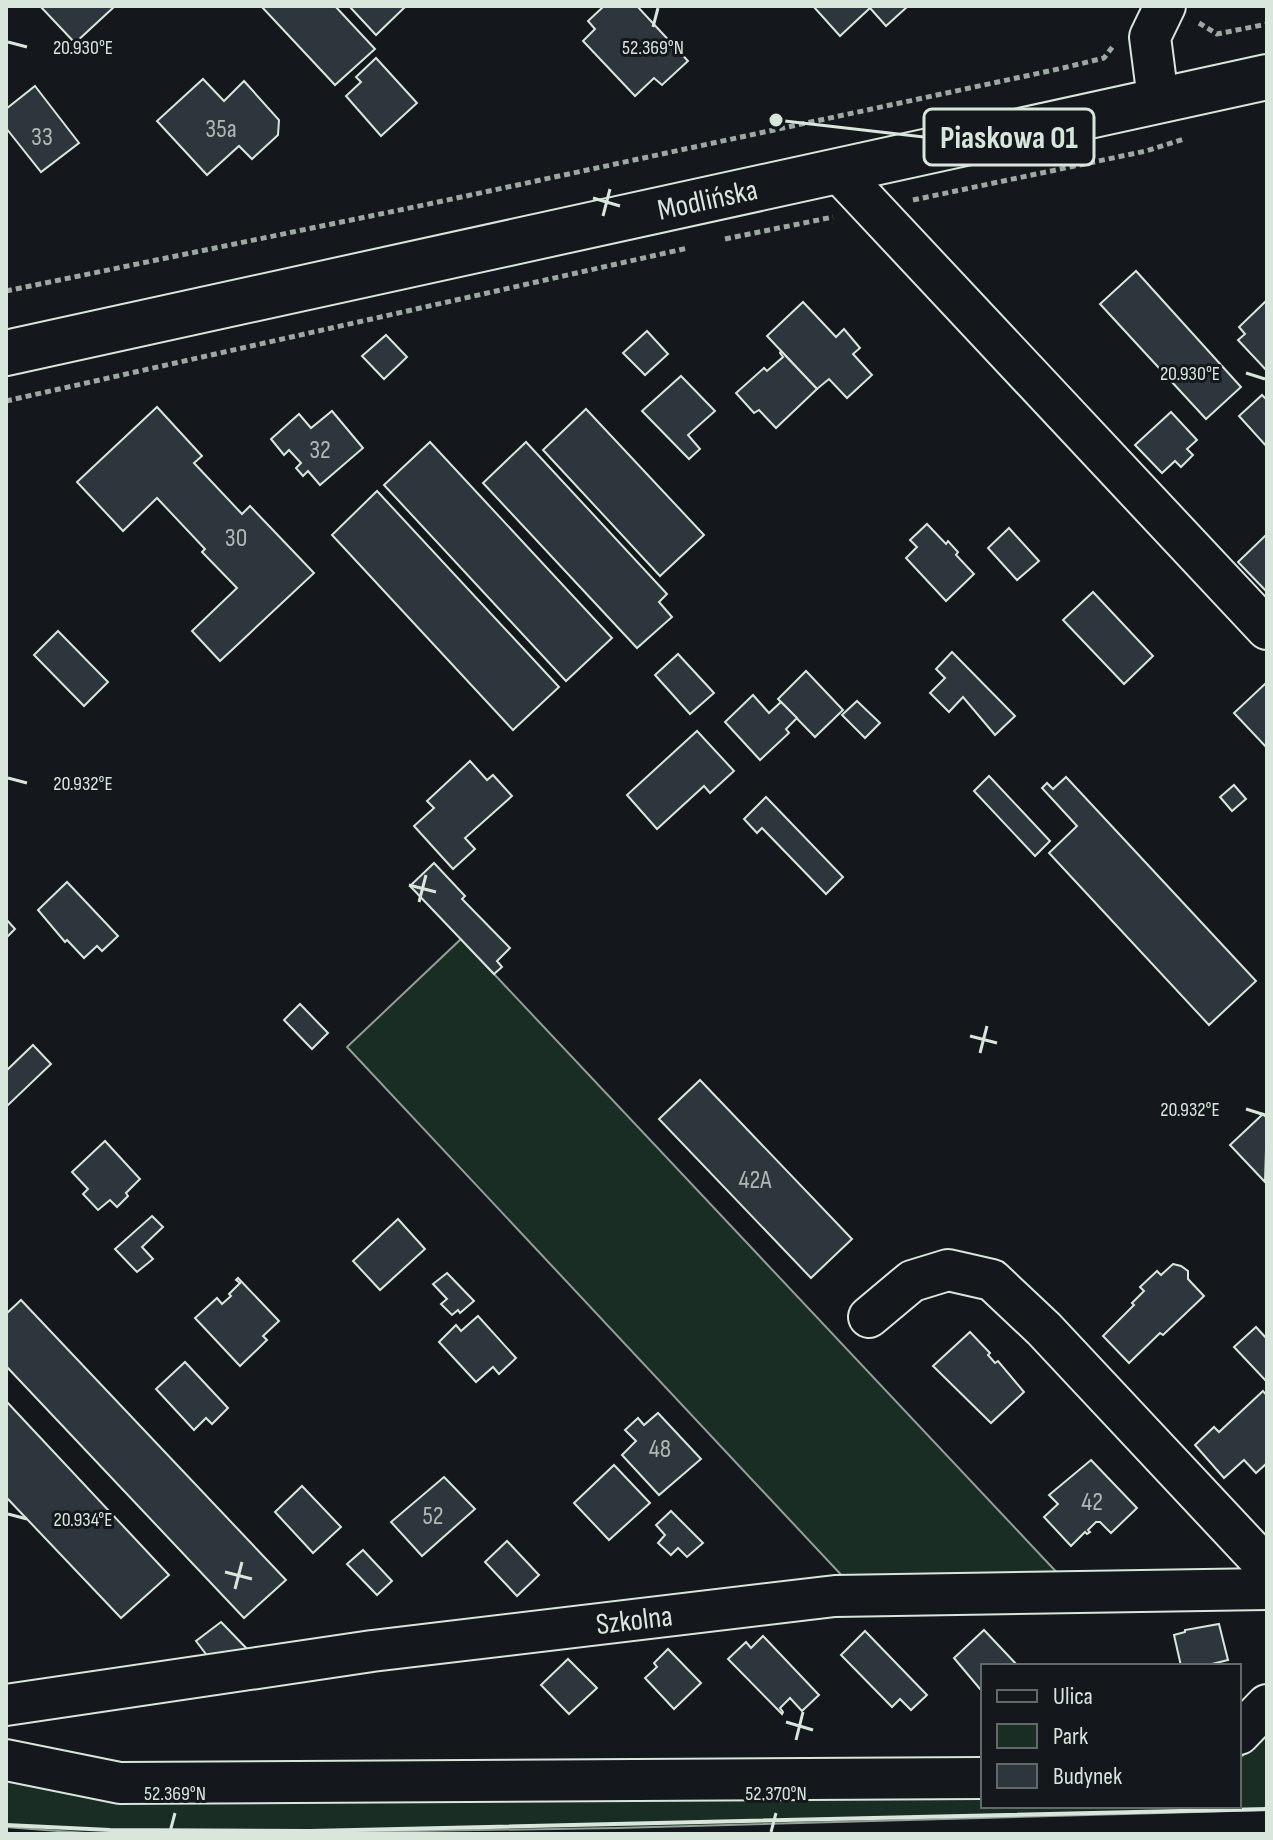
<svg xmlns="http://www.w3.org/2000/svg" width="1273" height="1840" font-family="'Sofia Sans Condensed',sans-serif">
<rect width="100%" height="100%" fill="#14181c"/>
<g fill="#1a2d24" stroke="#939e99" stroke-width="2">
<path d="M461 939 494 974 1064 1580H846L347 1047Z"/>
<path d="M1267 1733V1810L617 1828 216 1834H98L6 1827V1772L983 1792V1806H1239V1759Z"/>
</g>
<g fill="#2c363c" stroke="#d8e6dc" stroke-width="2">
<path d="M40 6H115L75 43Z"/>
<path d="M261 6H335L375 49 335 85Z"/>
<path d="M349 6H406L376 35Z"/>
<path d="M604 6H637L688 61 662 85 654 78 635 96 583 41 595 29 588 21Z"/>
<path d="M813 6H908L886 26 870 8 840 36Z"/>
<path d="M376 58 417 103 381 136 346 96 361 82 356 77Z"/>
<path d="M203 79 224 101 244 81 279 120 278 135 252 159 239 146 207 175 157 121Z"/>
<path d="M35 86 79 143 41 172 6 128V109Z"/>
<path d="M1136 271 1241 387 1206 419 1100 304Z"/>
<path d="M1266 301 1267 302V371L1238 340 1245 334 1239 327Z"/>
<path d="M803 302 836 337 844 329 860 348 853 354 872 375 847 398 829 379 817 389 767 336Z"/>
<path d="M647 331 668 354 645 375 623 353Z"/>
<path d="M386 335 407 357 384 379 362 356Z"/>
<path d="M781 351 817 389 776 428 759 410 754 413 736 393 764 368 767 371 783 357 780 353Z"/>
<path d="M681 376 715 411 688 435 700 449 689 459 642 411Z"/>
<path d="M1262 395 1267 400V447L1239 416Z"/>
<path d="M157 407 202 456 194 463 242 514 250 506 314 573 220 661 192 631 237 588 202 552 205 549 157 498 123 531 77 482Z"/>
<path d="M586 409 704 535 660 576 543 450Z"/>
<path d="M332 411 363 448 320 485 308 471 303 476 296 468 301 463 289 450 284 455 271 439 299 414 311 428Z"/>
<path d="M1171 412 1197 440 1187 449 1193 455 1181 467 1175 461 1162 473 1135 445Z"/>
<path d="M430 442 612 638 566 681 384 485Z"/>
<path d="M526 442 667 594 659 602 672 617 637 648 483 483Z"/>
<path d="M377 491 559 687 513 730 332 535Z"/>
<path d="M927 524 946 544 948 541 958 552 956 555 974 574 946 601 906 558 917 547 910 540Z"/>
<path d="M1009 528 1039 561 1017 580 988 548Z"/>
<path d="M1267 534V592L1238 562Z"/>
<path d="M1093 592 1153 656 1124 684 1063 620Z"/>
<path d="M58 631 108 682 84 706 34 655Z"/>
<path d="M952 652 1015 716 995 735 963 697 949 712 930 693 945 678 936 669Z"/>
<path d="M678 654 714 693 690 714 655 675Z"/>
<path d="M806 671 843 710 815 737 778 699Z"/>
<path d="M1267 682V748L1234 713Z"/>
<path d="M753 695 769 713 781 702 797 718 786 729 789 733 760 760 725 722Z"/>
<path d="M857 701 880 723 865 738 842 715Z"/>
<path d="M697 731 734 771 710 793 704 786 657 829 627 795Z"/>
<path d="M470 761 487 780 493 775 512 796 465 838 475 849 453 869 414 826 434 808 427 801Z"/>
<path d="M989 776 1050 841 1035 856 974 791Z"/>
<path d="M1066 777 1256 981 1209 1025 1049 853 1077 826 1042 788 1047 783 1053 789Z"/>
<path d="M1234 785 1246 799 1232 811 1220 797Z"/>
<path d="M766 797 843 877 826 894 762 828 757 833 744 819Z"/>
<path d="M434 863 465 896 462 899 510 948 497 961 502 967 494 974 410 886Z"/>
<path d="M67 882 118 936 102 951 97 946 84 958 67 940 65 942 38 910Z"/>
<path d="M6 919 15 929 6 938Z"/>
<path d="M300 1004 328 1033 312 1049 284 1020Z"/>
<path d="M33 1045 51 1064 6 1107V1071Z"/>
<path d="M700 1080 852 1239 811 1278 659 1119Z"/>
<path d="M1263 1114 1267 1118 1265 1182 1230 1145Z"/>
<path d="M105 1141 140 1179 126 1193 128 1196 117 1207 110 1200 98 1210 83 1194 88 1189 72 1172Z"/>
<path d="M152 1216 163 1227 142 1247 153 1259 137 1272 115 1249Z"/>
<path d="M398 1219 425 1249 380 1290 353 1261Z"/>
<path d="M1173 1264 1181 1266 1188 1271V1279L1204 1296 1163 1335 1160 1333 1129 1363 1103 1336 1134 1305 1132 1303 1144 1291 1140 1287 1157 1271 1161 1275Z"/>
<path d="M447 1273 474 1301 460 1313 458 1310 452 1315 441 1304 447 1299 433 1284Z"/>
<path d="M238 1278 279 1321 263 1336 267 1340 240 1366 195 1318 217 1298 222 1304 231 1296 229 1294 240 1283 236 1280Z"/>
<path d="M21 1300 286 1580 244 1618 6 1366V1314Z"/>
<path d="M478 1316 516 1358 499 1374 493 1367 476 1382 439 1342 456 1325 461 1331Z"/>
<path d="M1256 1327 1267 1339V1382L1234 1347Z"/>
<path d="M970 1332 990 1353 988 1355 995 1363 998 1361 1024 1392 991 1423 933 1366Z"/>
<path d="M185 1362 228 1408 212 1424 206 1418 194 1430 156 1389Z"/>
<path d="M1263 1391 1267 1396V1463L1256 1473 1244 1460 1224 1478 1195 1445 1214 1427 1219 1432Z"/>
<path d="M6 1401 169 1575 121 1618 6 1497Z"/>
<path d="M658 1413 701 1459 659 1495 622 1455 636 1441 625 1430 638 1418 644 1425Z"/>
<path d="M1091 1460 1137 1508 1111 1533 1100 1522H1096L1088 1530 1090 1532 1087 1534 1085 1532 1071 1546 1044 1517 1058 1504 1049 1495Z"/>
<path d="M614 1465 650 1503 609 1540 574 1503Z"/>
<path d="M444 1477 475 1509 422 1556 391 1522Z"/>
<path d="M302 1486 341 1527 313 1553 275 1512Z"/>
<path d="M671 1511 703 1543 687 1557 678 1548 671 1555 658 1543 665 1535 656 1525Z"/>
<path d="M507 1541 539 1575 517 1596 485 1562Z"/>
<path d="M363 1550 392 1581 377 1595 347 1564Z"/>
<path d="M221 1622 251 1653 212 1662 196 1641Z"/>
<path d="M1219 1624 1228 1660 1204 1666H1181L1174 1635 1185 1632V1630Z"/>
<path d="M984 1630 1018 1666H983V1689H980L954 1658Z"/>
<path d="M865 1631 927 1695 911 1710 900 1699 892 1707 841 1655Z"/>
<path d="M763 1636 819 1695 802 1711 790 1698 780 1708 783 1712 782 1714 728 1659 746 1642 751 1648Z"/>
<path d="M668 1649 701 1683 674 1709 645 1678 657 1667 654 1663Z"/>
<path d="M568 1659 597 1688 569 1714 541 1685Z"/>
</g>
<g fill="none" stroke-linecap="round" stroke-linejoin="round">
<defs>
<g id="minor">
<path d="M1158 99 1150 37 1165 6"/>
<path d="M837 170 1267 629"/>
<path d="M869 1317 912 1281 948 1270 992 1280 1044 1329 1266 1566 1267 1572"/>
<path id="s1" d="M6 1705 372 1651 835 1596 1267 1589"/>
<path d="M1239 1734 1267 1705"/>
<path d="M6 1760 120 1783 983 1778"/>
</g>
<g id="major">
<path id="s2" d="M6 353 1267 77"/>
</g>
</defs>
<use href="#minor" stroke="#d8e6dc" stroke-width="44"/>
<use href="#major" stroke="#d8e6dc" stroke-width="48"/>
<g stroke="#9da8a2" stroke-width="5" stroke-dasharray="6 4" stroke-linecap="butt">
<path d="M1199 23 1217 34 1267 24"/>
<path d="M913 200 1146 151 1184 139"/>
<path d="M725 239 833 217"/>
<path d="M6 291 424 205 1063 68 1104 58 1114 45"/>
<path d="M6 401 688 248"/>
</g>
<use href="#minor" stroke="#14181c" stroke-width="40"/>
<use href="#major" stroke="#14181c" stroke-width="44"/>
<path stroke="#d8e6dc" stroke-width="4" d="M6 1825 110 1830 310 1831 1267 1809"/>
</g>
<path fill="none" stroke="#d8e6dc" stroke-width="3" d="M653 27 658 8M8 42 27 47M593 198 620 206M603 216 610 189M1246 373 1265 379M8 778 27 783M409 885 436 892M419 902 426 875M970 1036 997 1043M980 1053 987 1026M1246 1109 1265 1115M8 1514 27 1519M225 1572 252 1579M235 1589 242 1562M786 1722 813 1730M796 1740 803 1712M170 1832 175 1813M771 1832 776 1813"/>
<g text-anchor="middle" stroke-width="6" stroke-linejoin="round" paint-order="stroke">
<g font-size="26" fill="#adbab4">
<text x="221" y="137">35a</text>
<text x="42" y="145">33</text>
<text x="320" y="458">32</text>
<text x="236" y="546">30</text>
<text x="755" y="1188">42A</text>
<text x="660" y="1457">48</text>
<text x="1092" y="1510">42</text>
<text x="433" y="1524">52</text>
</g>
<g font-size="30" fill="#d8e6dc" stroke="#14181c">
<text dy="10" stroke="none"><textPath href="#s2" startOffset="718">Modlińska</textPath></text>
<text dy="10" stroke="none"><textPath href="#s1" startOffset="634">Szkolna</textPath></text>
</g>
</g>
<g font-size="20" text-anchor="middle" fill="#d8e6dc" stroke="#14181c" stroke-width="6" stroke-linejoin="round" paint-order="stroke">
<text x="83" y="54">20.930°E</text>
<text x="653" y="54">52.369°N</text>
<text x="1190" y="380">20.930°E</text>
<text x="83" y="790">20.932°E</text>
<text x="1190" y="1116">20.932°E</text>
<text x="83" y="1526">20.934°E</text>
<text x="175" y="1800">52.369°N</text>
<text x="776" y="1800">52.370°N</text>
</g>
<path fill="none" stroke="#d8e6dc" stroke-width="3" d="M776 120L924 137"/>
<circle fill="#d8e6dc" stroke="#14181c" stroke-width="3" cx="776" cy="120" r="8"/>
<rect fill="#14181c" stroke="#d8e6dc" stroke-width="3" x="924" y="109" width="170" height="56" rx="8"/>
<g font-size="32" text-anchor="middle" font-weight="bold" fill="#d8e6dc">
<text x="1009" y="148">Piaskowa 01</text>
</g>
<rect width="1273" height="1840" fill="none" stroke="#d8e6dc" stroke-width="16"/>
<rect x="981" y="1664" width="260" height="144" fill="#14181c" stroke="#626a69" stroke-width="2"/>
<rect x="997" y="1690" width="40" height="12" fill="#14181c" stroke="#626a69" stroke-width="2"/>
<text x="1053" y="1704" font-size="24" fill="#d8e6dc">Ulica</text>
<rect x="997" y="1724" width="40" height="24" fill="#1a2d24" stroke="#626a69" stroke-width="2"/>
<text x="1053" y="1744" font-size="24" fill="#d8e6dc">Park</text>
<rect x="997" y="1764" width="40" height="24" fill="#2c363c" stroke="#626a69" stroke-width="2"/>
<text x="1053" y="1784" font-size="24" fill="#d8e6dc">Budynek</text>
</svg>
